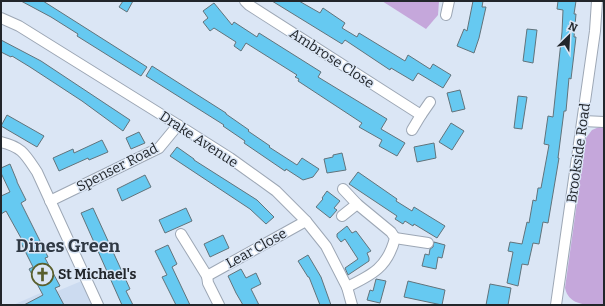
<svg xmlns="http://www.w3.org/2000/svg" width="605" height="306" font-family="Bitter,serif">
<rect width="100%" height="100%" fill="#dbe6f5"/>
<path fill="#ccdbf0" d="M84 280 95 305H13L45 291 48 295Z"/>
<g fill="#c5a7db">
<path d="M382 1H439L438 15 426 29Z"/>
<path d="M599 127H604V305C587 305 569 306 565 288L586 138 592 130Z"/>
</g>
<g fill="#66c9f1" stroke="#62737b">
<path d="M21 1H43L147 67 141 76 77 36 78 34 51 17Z"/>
<path d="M123 1H133L127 12 119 7Z"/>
<path d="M272 1H299L320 13 323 8 345 23 342 28 357 37 359 33 405 61 408 55 430 69 433 64 451 75 443 88 418 73 413 81 391 68 390 70 345 40 342 44Z"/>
<path d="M473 1H483L482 7H486L479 38 474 53 457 46 464 29 467 31Z"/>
<path d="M558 1H576L574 14H576L574 37H576L571 79 569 78 566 111H564L558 158H559L548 223 543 222 539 244 533 243 528 265 522 264 518 286 507 283 513 252 508 251 510 242 522 244 527 222 529 223 533 200 536 201 538 188H541L549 145 544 144 548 116 553 117 562 32 563 10 557 9Z"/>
<path d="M214 3 232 25 234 22 257 37 259 33 321 72 318 77 387 119 381 129 405 143 397 156 379 146 382 140 359 127 362 123 298 81 299 79 295 77 297 75 246 43 241 51 234 46 236 42 214 28 210 31 203 22 208 18 203 11Z"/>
<path d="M527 29 537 30 533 63 523 61Z"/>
<path d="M1 40 41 61 130 120 123 131 82 101 30 67 12 56 11 57 1 52Z"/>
<path d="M152 66 226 113V114L249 130 248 131 270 146 269 147 297 165 302 158 319 169 313 177 303 180 286 169 285 171 244 143 245 141 223 126 224 125 146 76Z"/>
<path d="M460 90 465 109 452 112 447 93Z"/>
<path d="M518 96 527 97 522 129 514 128Z"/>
<path d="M7 115 44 136 37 147 1 126Z"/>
<path d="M451 123 464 131 452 150 439 142Z"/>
<path d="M139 132 145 143 131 149 126 138Z"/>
<path d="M102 140 108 152 89 160 88 158 59 171 53 158 73 149 74 153Z"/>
<path d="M434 143 436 158 417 162 414 147Z"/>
<path d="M177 147 194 159V160L257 200 274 217 266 224 250 209 170 156Z"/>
<path d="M342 153 346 170 327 173 324 159 333 157V155Z"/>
<path d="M10 164 17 181V182L26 200 21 203 48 257 45 258 60 286 55 288 64 305H24L43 295 29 269 33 267 19 239 21 238 6 211 1 214V196L10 192 1 173V168Z"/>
<path d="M358 172 397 199 396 201 412 211 414 207 445 226 437 238 414 224 413 226 405 221 403 224 395 219 397 216 349 184Z"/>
<path d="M145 175 151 187 122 201 117 189Z"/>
<path d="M327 191 340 201 334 208 337 210 330 218 316 207 323 199 322 198Z"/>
<path d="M93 208 130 289 126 291 133 305H122L81 213Z"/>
<path d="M186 208 192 221 165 233 159 220Z"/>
<path d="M347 226 352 233 356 231 371 251 367 253 369 258V261L348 275 345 268 358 259 345 239 341 242 337 237V234Z"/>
<path d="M223 235 229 248 210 257 204 244Z"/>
<path d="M434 242 445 245 442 258 438 257 436 269 422 266 425 254 429 255 430 249 433 247Z"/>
<path d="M168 245 177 264 172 267 190 305H176L162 277 167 275 155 251Z"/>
<path d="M308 255 321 277 331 305H320L309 277H308L298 261Z"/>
<path d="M241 269 246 278 256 273 261 284 251 289 259 305H243L236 293 228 276Z"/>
<path d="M376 279 386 281 380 303 367 300 370 290 373 291Z"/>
<path d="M408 281 445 290 442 305 404 297Z"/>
<path d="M490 284 511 288 508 305H486Z"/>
</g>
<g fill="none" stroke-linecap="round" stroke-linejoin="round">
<defs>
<g id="minor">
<path d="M245 1 249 5 421 115 430 102"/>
<path d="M446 15 449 1"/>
<path d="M1 18 19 26 178 125 230 158 276 191 306 221 326 246 347 287 352 305"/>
<path d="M583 121 604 122"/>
<path d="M412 130 421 115"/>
<path d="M1 142C22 147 25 154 37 172L98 305"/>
<path d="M343 189 357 204 391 232 395 238C388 267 372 275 347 287"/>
<path d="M50 201 159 148 178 125"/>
<path d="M342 216 357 204"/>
<path d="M181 234 207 276 306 221"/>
<path d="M395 238 428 243"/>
<path d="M207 276 208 283 219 305"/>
<path d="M556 305 595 31 597 1"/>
</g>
</defs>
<use href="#minor" stroke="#9da7b5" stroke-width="12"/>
<use href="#minor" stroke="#fff" stroke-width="10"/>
</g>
<defs>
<symbol id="church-ring" viewBox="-11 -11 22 22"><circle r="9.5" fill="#dbe6f5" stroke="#595f2d" stroke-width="1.5"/><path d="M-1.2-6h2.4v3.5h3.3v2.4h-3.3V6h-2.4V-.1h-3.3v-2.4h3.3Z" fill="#595f2d"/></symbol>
</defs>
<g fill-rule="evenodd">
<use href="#church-ring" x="30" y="262" width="25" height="25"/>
</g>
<g text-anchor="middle" stroke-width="3" stroke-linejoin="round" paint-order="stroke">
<g font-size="14" fill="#22262b" stroke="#dbe6f5">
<text transform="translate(332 58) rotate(33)" y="5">Ambrose Close</text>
<text transform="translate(199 139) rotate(33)" y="5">Drake Avenue</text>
<text transform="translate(578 153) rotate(-82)" y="5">Brookside Road</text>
<text transform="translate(117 167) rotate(-27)" y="5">Spenser Road</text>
<text transform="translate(256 248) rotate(-29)" y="5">Lear Close</text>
</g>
<g font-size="14" font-weight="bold" fill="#22262b" stroke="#dbe6f5" text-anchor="start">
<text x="58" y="279">St Michael's</text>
</g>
<g font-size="18" font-weight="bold" fill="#303944" stroke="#dbe6f5">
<text x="68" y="252">Dines Green</text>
</g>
</g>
<rect width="605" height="306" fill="none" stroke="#22262b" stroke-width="4"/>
<g transform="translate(569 36) rotate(24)" stroke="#dbe6f5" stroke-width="3" paint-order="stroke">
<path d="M0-3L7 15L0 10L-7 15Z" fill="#22262b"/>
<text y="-6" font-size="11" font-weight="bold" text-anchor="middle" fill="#22262b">N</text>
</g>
</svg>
